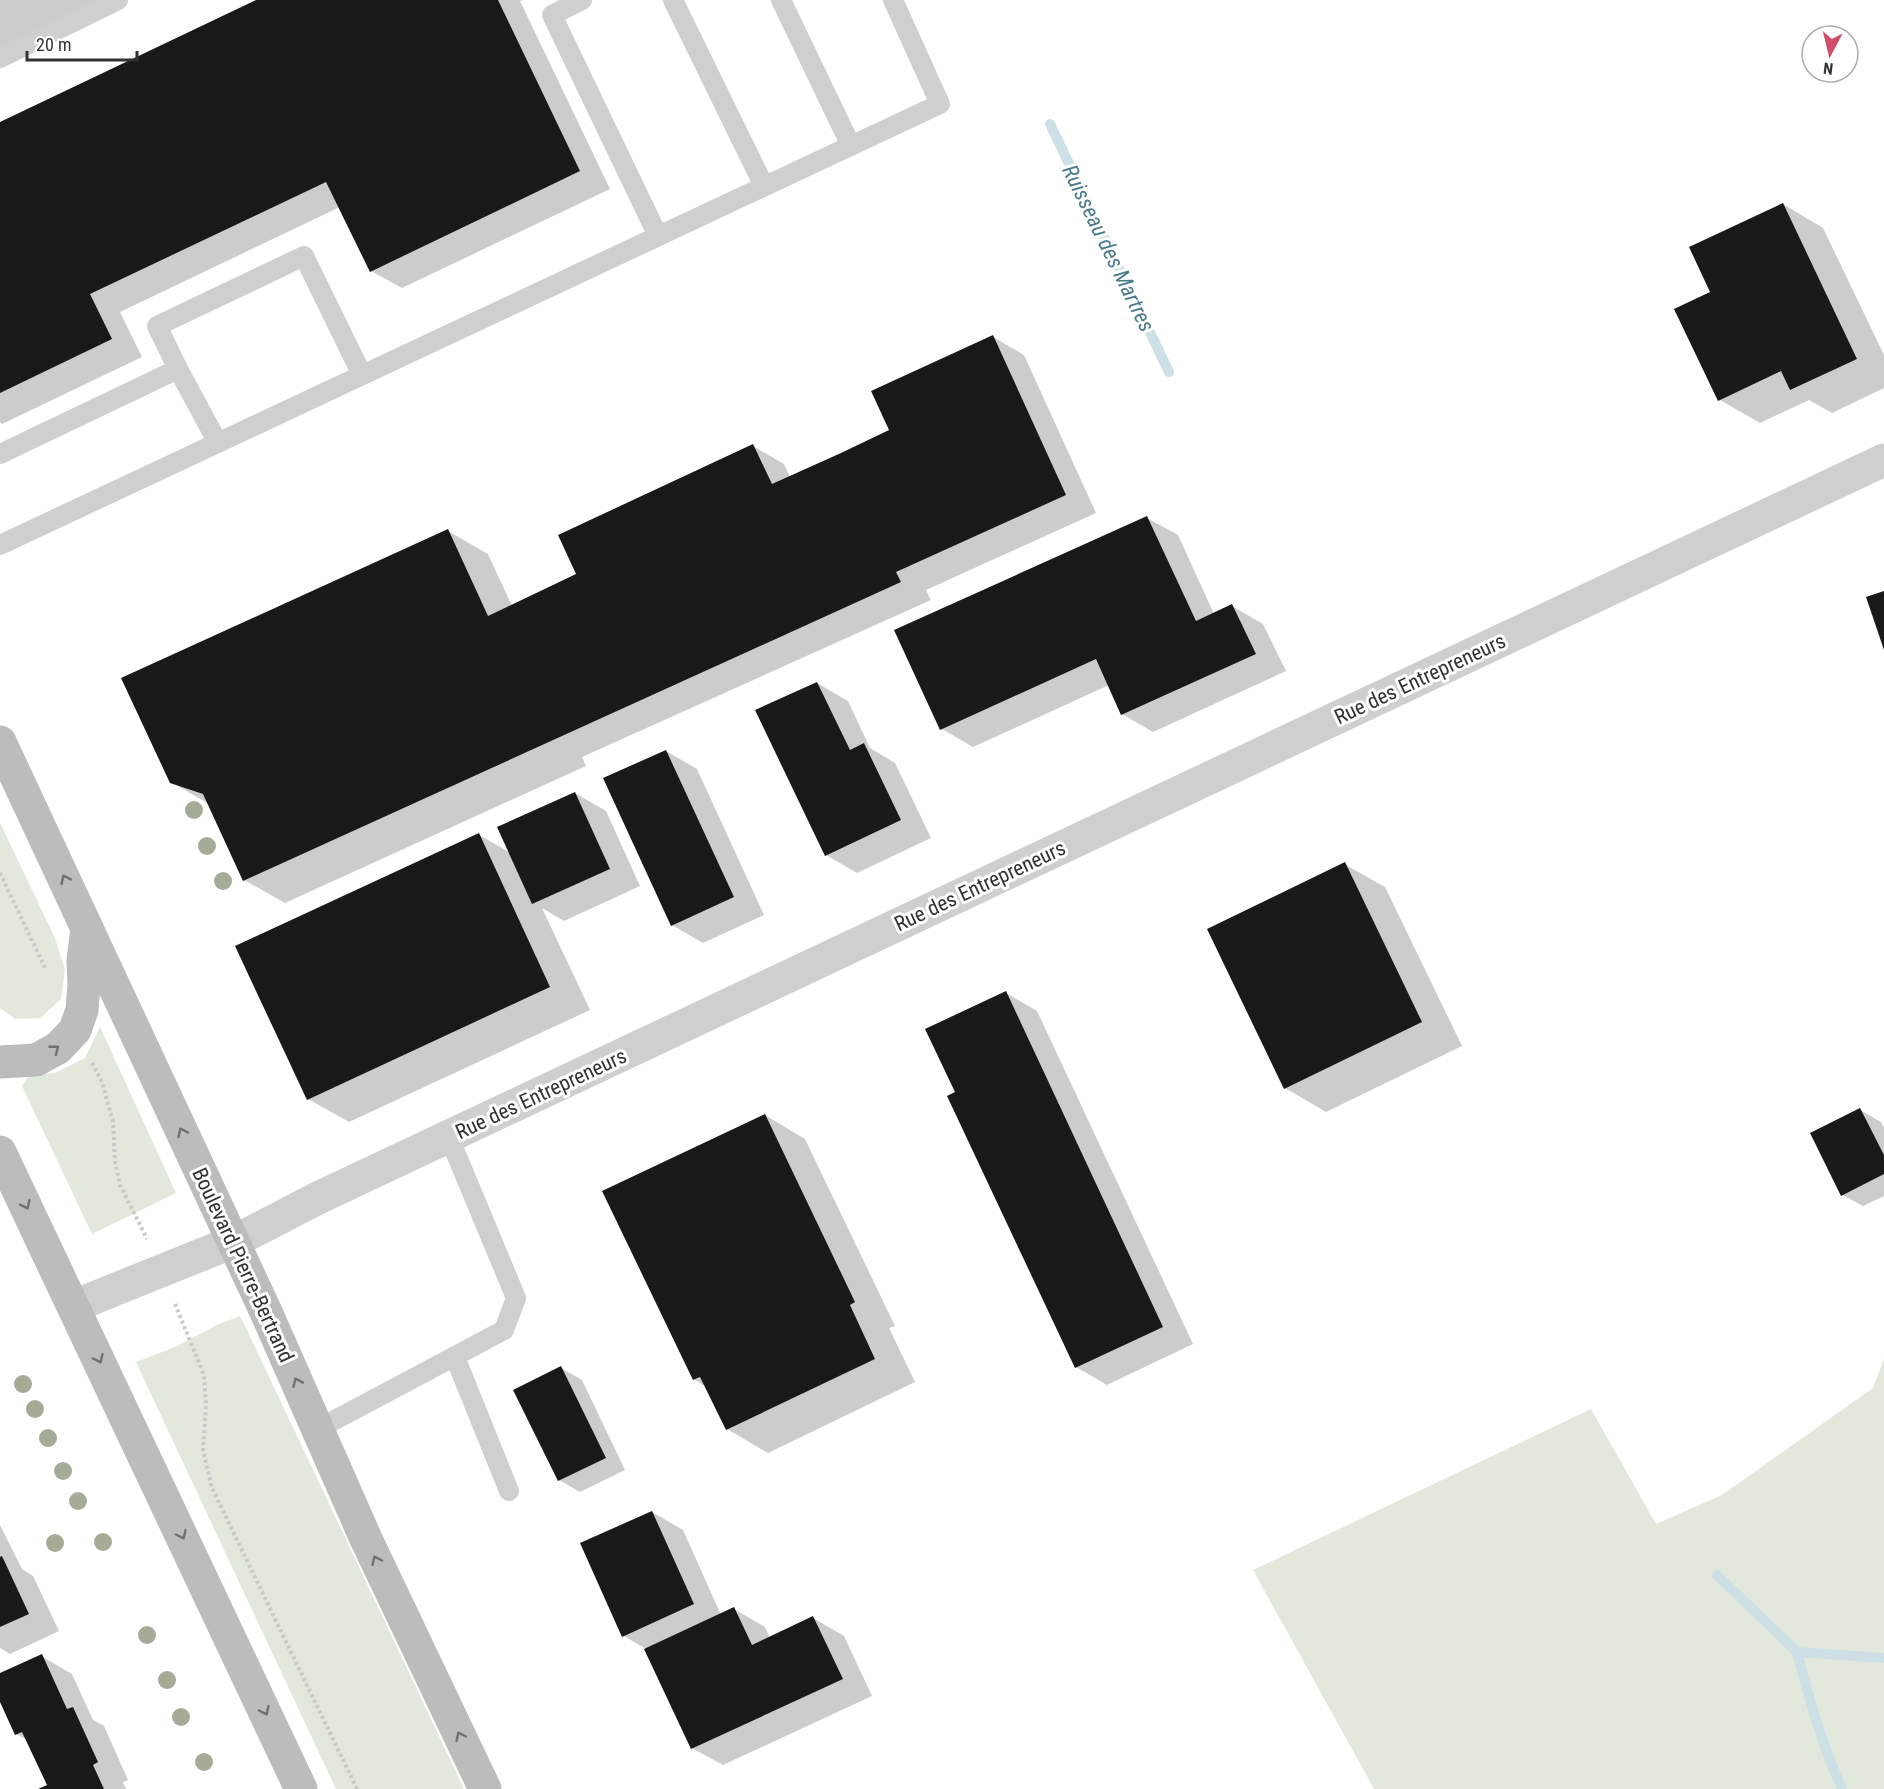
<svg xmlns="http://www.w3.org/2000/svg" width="1884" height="1789" font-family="'Roboto Condensed',sans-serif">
<rect width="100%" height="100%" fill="#fff"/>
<g fill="#e3e8dc">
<path d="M0 823 55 938 65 970 61 999 40 1018 15 1019 0 1008Z"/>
<path d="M100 1027 176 1193 92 1234 22 1086 29 1075 55 1073 85 1058Z"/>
<path d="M240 1316 246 1328 464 1789H336L136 1362 175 1347 219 1324Z"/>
<path d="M1884 1359V1789H1374L1253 1570 1591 1409 1656 1524 1722 1495 1873 1388Z"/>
</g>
<g fill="#0003">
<path d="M0 0H100L0 49Z"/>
<path d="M260 0H522L520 1 610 189 402 288 371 271 340 207 120 312 142 357 2 424 0 422V124Z"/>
<path d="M1783 204 1823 228 1884 355V388L1832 413 1809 400 1760 423 1720 400 1712 293Z"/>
<path d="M993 337 1024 355 1096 513 926 590 931 600 582 757 586 766 285 903 244 880 209 804 171 782 448 531 488 554 512 606 578 575 753 446 784 464 790 477 891 431Z"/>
<path d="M1147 518 1178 535 1214 614 1232 606 1263 624 1286 671 1153 732 1122 714 1109 685 973 747 942 729Z"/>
<path d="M817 683 848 701 870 748 895 763 931 838 857 873 826 855Z"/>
<path d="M666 751 697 769 764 915 703 943 672 925Z"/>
<path d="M575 793 606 811 640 886 564 921 542 908 590 1010 349 1122 308 1099 479 835 511 853Z"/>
<path d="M1344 864 1385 887 1462 1046 1326 1112 1285 1088Z"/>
<path d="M1006 993 1037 1011 1193 1344 1107 1385 1076 1367 957 1093Z"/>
<path d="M1860 1110 1881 1122 1884 1128V1196L1863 1206 1843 1195Z"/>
<path d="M765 1115 805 1139 895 1326 889 1328 915 1382 768 1453 727 1429 706 1387 694 1379Z"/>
<path d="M561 1368 582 1380 625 1470 580 1492 559 1480Z"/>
<path d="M652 1512 683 1530 721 1615 734 1609 765 1627 770 1638 813 1618 844 1636 872 1696 723 1765 692 1748 646 1649 624 1636Z"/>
<path d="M0 1525 22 1569 33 1576 59 1631 10 1654 0 1648Z"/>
<path d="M41 1656 72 1674 93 1720 104 1726 128 1780 123 1782 126 1789H43L48 1785 28 1740 16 1734 0 1698V1675Z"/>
</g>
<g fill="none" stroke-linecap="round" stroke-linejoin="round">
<g stroke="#cce0e6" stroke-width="10">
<path d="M1050 124 1169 372"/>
<path d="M1717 1575 1797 1652 1884 1658"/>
<path d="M1797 1652C1809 1700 1822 1745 1842 1789"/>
</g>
</g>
<g fill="#191919">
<path d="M256 0H498L580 171 370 272 326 182 90 294 112 339 0 393V122Z"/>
<path d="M1783 203 1857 359 1790 390 1781 371 1718 401 1674 309 1710 292 1689 247Z"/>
<path d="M993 335 1066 495 896 572 901 582 243 881 203 794 170 783 121 678 448 529 488 616 576 574 558 535 753 444 772 484 841 453 889 430 871 391Z"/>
<path d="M1147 516 1196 621 1232 604 1256 654 1121 715 1096 659 940 730 894 630Z"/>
<path d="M1884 591V650L1866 597Z"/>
<path d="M817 682 850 750 864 743 901 820 825 856 755 710Z"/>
<path d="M666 750 734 897 671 926 603 778Z"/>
<path d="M575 792 610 869 532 904 497 827Z"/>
<path d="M479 833 550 987 307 1100 235 946Z"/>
<path d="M1345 862 1422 1022 1284 1089 1207 929Z"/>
<path d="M1006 991 1163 1327 1075 1368 947 1096 955 1092 925 1029Z"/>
<path d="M1860 1108 1884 1155V1174L1841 1196 1810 1133Z"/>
<path d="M765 1114 855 1302 850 1305 875 1359 726 1430 700 1377 693 1380 602 1191Z"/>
<path d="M561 1366 606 1458 558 1481 513 1390Z"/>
<path d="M652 1511 694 1604 622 1637 580 1543Z"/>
<path d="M2 1556 29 1614 0 1627V1557Z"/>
<path d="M734 1607 752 1645 813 1616 843 1679 691 1749 644 1649Z"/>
<path d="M42 1654 67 1709 73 1707 98 1762 93 1765 104 1789H38L47 1785 22 1732 15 1735 0 1702V1673Z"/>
</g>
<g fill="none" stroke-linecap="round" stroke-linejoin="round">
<g stroke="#c9c9c9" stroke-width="4" stroke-dasharray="3 3" stroke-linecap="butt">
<path d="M0 873 46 970"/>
<path d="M92 1063 102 1082 113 1122 115 1162 120 1185 147 1239"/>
<path d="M175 1304 204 1375 206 1405 203 1451 212 1488 357 1789"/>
</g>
<g stroke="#cfcfcf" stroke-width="20">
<path d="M582 0 552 15 658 236"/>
<path d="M673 0 764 186"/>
<path d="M781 0 851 146"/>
<path d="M0 58 118 0"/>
<path d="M178 369 157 326 304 256 362 375"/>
<path d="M0 454 178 369 218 443"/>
<path d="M0 545 940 104 893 0"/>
<path d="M455 1357 509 1491"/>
<path d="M318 1429 504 1330 516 1298 449 1137"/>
</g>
<path stroke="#cfcfcf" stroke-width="33" d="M74 1306 233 1242 318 1198 1884 460"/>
<g stroke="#bcbcbc" stroke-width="33">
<path d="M0 742 266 1312 366 1539 485 1789"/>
<path d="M0 1062 36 1060 58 1048 75 1030 82 1010 84 985 83 961 87 928"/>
<path d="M0 1152 301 1789"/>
</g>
</g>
<g fill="#a4ac98">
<circle cx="194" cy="810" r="9"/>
<circle cx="207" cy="846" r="9"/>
<circle cx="223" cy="881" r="9"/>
<circle cx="23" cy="1384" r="9"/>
<circle cx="35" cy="1409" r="9"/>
<circle cx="48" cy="1438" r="9"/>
<circle cx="63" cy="1471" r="9"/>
<circle cx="78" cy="1501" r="9"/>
<circle cx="103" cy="1542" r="9"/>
<circle cx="55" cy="1543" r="9"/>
<circle cx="147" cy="1635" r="9"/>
<circle cx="167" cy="1680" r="9"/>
<circle cx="181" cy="1717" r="9"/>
<circle cx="204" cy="1762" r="9"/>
</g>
<defs><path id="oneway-chevron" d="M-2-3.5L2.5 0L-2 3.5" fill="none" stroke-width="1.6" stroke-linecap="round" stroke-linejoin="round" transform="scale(1.5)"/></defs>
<g stroke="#707070">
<use href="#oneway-chevron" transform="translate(65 879) rotate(-115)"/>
<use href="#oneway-chevron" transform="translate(55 1049) rotate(-38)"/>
<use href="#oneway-chevron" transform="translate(182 1132) rotate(-115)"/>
<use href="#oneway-chevron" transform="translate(26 1205) rotate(64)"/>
<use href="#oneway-chevron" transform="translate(99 1359) rotate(65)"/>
<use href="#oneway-chevron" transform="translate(297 1382) rotate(-114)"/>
<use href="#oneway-chevron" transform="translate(182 1535) rotate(65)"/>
<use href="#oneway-chevron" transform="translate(376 1560) rotate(-115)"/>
<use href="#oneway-chevron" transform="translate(265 1711) rotate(65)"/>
<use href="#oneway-chevron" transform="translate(460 1736) rotate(-115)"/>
</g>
<g text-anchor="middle" stroke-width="6" stroke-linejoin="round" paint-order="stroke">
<g font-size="21" fill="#323232" stroke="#fff">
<text transform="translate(1420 679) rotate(-25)" y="7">Rue des Entrepreneurs</text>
<text transform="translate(980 886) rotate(-25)" y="7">Rue des Entrepreneurs</text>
<text transform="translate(541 1094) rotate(-25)" y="7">Rue des Entrepreneurs</text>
<text transform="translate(243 1265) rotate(65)" y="7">Boulevard Pierre-Bertrand</text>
</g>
<g font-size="22" font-style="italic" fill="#497b8b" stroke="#fff">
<text transform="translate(1109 248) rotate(64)" y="8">Ruisseau des Martres</text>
</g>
</g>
<g transform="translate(1830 54) rotate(187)"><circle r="28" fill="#ffffff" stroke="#adadad" stroke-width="1.5"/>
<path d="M0-4.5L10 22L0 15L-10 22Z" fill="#d14c68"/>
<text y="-9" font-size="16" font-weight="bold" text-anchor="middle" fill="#323232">N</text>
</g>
<path d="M27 51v9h110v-9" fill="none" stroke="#323232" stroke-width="3"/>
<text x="36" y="51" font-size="18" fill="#323232" stroke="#ffffff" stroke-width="4.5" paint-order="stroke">20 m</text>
</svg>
